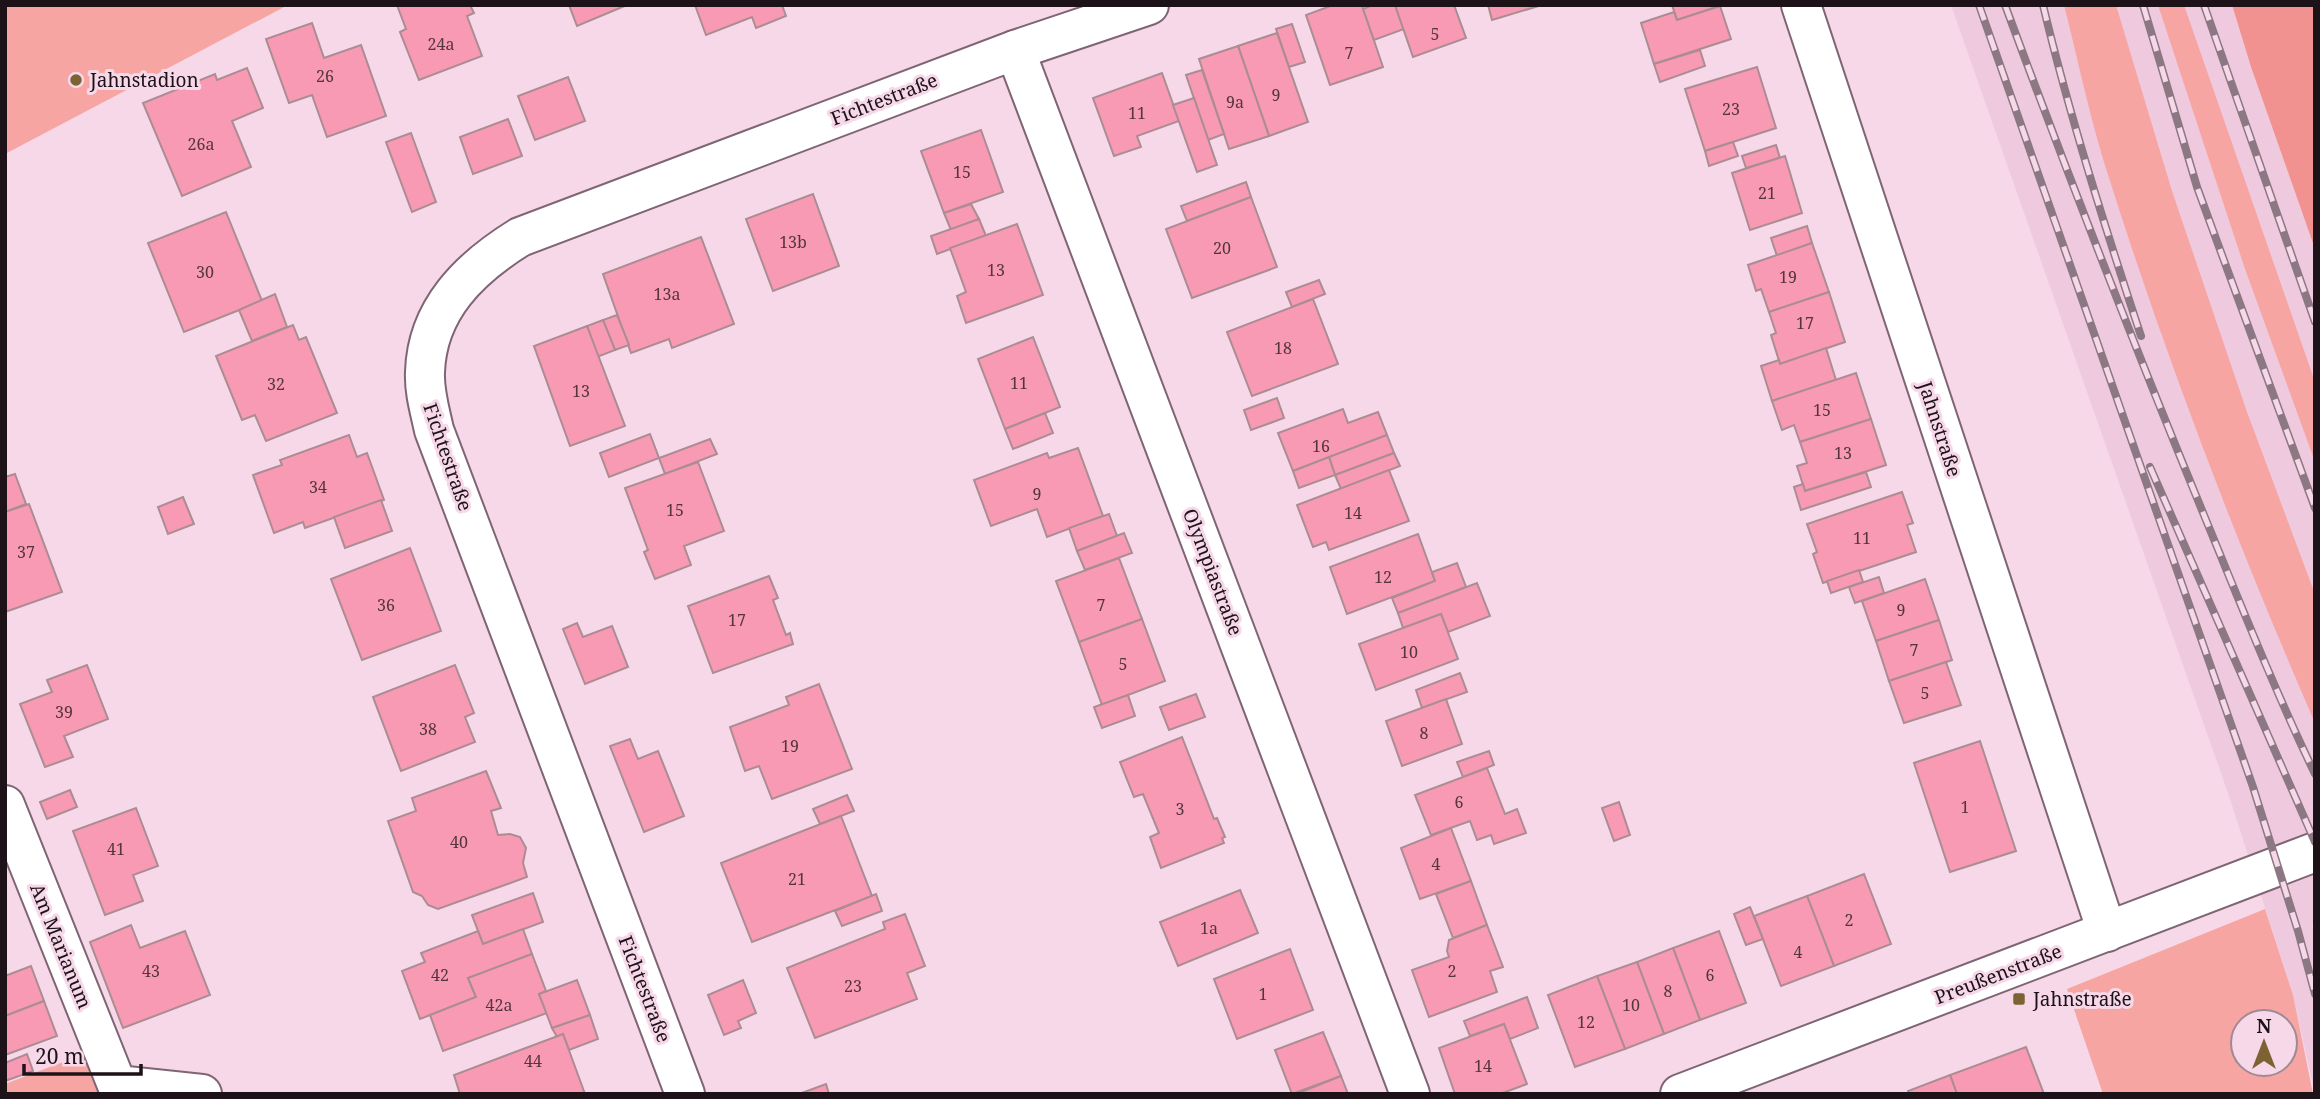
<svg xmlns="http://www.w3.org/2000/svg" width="2320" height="1099" font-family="'Noto Serif',serif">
<rect width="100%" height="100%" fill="#f6d8e9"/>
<path fill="#efcadf" d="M1951 5H2232L2251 67 2315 249V924L2312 925 2315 935V1094L2293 995 2229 796Z"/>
<g fill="#f6a5a2" fill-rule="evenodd">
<path d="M5 5H288L5 154Z"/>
<path d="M2064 5H2116L2172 191 2247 412 2315 594V723C2235 539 2163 351 2103 159 2088 109 2077 56 2064 5Z"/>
<path d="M2158 5H2184L2315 382V462L2245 269Z"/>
<path d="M2265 909 2293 995 2313 1094H2103L2067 989ZM2243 1022H2285V1064H2243Z"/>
<path d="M84 1054 100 1094H5V1084Z"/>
</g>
<path fill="#f29290" d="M2232 5H2315V249L2251 67Z"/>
<g fill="#f89ab4" stroke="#ac8c93" stroke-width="2">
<path d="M397 5H470L474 13 467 16 482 56 419 80 400 32 406 29Z"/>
<path d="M569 5H627L577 26Z"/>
<path d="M695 5H782L786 16 756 28 752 17 706 35Z"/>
<path d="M1333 5H1362L1383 67 1330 85 1306 15Z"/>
<path d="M1373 5H1395L1404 29 1374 40 1363 9Z"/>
<path d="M1395 5H1454L1466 38 1413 57Z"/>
<path d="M1488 5H1542L1492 20Z"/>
<path d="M1672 5H1723L1677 20Z"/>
<path d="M1720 6 1731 39 1654 64 1641 23 1674 12 1677 20Z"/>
<path d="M312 23 324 58 361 45 386 116 327 137 312 95 289 103 266 39Z"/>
<path d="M1292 24 1305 62 1289 67 1276 29Z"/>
<path d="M1277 33 1308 122 1269 136 1238 46Z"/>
<path d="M1238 46 1269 136 1229 149 1199 59Z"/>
<path d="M1700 50 1705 66 1660 82 1654 64Z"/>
<path d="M1757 67 1776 128 1705 151 1685 89Z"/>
<path d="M247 68 263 108 232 121 251 167 182 196 143 103 215 74 217 80Z"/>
<path d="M1202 70 1224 134 1208 140 1186 75Z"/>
<path d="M1162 73 1179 121 1137 136 1141 147 1114 156 1093 98Z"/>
<path d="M568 77 585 121 535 140 518 96Z"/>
<path d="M1194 98 1217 165 1197 172 1173 105Z"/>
<path d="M508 119 522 156 473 174 460 137Z"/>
<path d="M981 130 1003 192 944 213 921 151Z"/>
<path d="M411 133 436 202 412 212 386 142Z"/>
<path d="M1733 142 1738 156 1709 166 1705 151Z"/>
<path d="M1776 145 1780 158 1746 168 1742 156Z"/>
<path d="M1785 156 1802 213 1750 230 1732 173Z"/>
<path d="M1246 182 1251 197 1187 221 1181 206Z"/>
<path d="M813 194 839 266 773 291 746 219Z"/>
<path d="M1251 197 1277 267 1192 298 1166 229Z"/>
<path d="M971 204 979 219 951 230 944 213Z"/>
<path d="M226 212 262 301 184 332 148 243Z"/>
<path d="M979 219 986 236 937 254 931 236Z"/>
<path d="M1017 224 1043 295 966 323 957 296 966 292 950 248Z"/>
<path d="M1807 226 1812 243 1777 256 1771 238Z"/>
<path d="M701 237 734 324 672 348 669 339 631 353 603 274Z"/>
<path d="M1812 243 1829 292 1769 312 1761 289 1756 291 1748 265Z"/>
<path d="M1319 280 1325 294 1292 307 1286 292Z"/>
<path d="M1829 292 1845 342 1780 364 1771 335 1776 333 1769 312Z"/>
<path d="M275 294 287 327 252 341 239 310Z"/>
<path d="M1313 299 1338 364 1252 396 1227 332Z"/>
<path d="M617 315 629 345 615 350 603 320Z"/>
<path d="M603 320 615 350 597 357 587 326Z"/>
<path d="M293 325 299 340 306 337 337 413 266 441 255 415 242 420 216 356Z"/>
<path d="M587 326 625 426 570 446 534 346Z"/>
<path d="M1033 337 1060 407 1005 429 978 359Z"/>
<path d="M1826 348 1836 380 1772 401 1761 366 1779 360 1780 364Z"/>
<path d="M1856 373 1871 419 1800 442 1794 425 1782 430 1772 401Z"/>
<path d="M1277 398 1284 418 1251 430 1244 410Z"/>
<path d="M1343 409 1348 423 1378 412 1387 435 1293 471 1278 433Z"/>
<path d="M1045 413 1053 433 1013 449 1005 429Z"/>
<path d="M1871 419 1886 465 1805 491 1797 466 1807 463 1800 442Z"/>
<path d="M650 434 659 458 609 477 600 453Z"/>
<path d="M349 435 357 457 367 453 384 500 305 528 303 522 274 533 253 475 282 465 280 460Z"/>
<path d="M1387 435 1394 453 1335 475 1329 457Z"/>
<path d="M710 439 717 454 665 474 659 458Z"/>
<path d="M1078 448 1103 516 1047 537 1037 509 991 526 974 480 1047 453 1049 458Z"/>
<path d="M1394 453 1400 466 1341 489 1335 475Z"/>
<path d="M1329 457 1335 475 1299 488 1293 471Z"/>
<path d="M698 462 724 531 684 546 691 565 655 579 644 552 648 550 625 488Z"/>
<path d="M1389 470 1409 521 1329 550 1326 542 1313 547 1297 505Z"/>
<path d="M1866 472 1871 487 1801 510 1794 487 1803 484 1805 491Z"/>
<path d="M15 474 26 504 5 512V477Z"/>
<path d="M1902 492 1913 523 1907 525 1916 552 1823 583 1813 554 1817 552 1807 524Z"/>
<path d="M183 497 194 524 168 534 158 507Z"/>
<path d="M381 500 392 531 345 548 334 517Z"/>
<path d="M29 504 62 592 5 612V512Z"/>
<path d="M1109 514 1117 536 1077 551 1069 528Z"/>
<path d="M1124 533 1132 553 1085 570 1077 551Z"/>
<path d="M1418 534 1435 581 1347 614 1330 567Z"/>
<path d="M410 548 441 631 362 660 331 579Z"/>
<path d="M1119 558 1142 619 1079 642 1056 581Z"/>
<path d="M1457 563 1466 587 1398 613 1392 598 1435 581 1432 572Z"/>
<path d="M1859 570 1863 582 1831 593 1827 581Z"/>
<path d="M769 576 778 598 773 600 786 635 790 633 793 644 713 673 688 606Z"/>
<path d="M1879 577 1884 593 1855 603 1849 587Z"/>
<path d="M1925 579 1939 620 1876 641 1862 601Z"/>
<path d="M1477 583 1490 616 1448 632 1441 614 1403 628 1398 613Z"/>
<path d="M1441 614 1458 659 1376 690 1359 644Z"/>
<path d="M1142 619 1165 681 1102 705 1079 642Z"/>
<path d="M1939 620 1952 660 1889 681 1876 641Z"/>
<path d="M577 623 583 637 612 626 628 667 585 684 563 629Z"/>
<path d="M1946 662 1961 705 1904 723 1889 681Z"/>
<path d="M87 665 108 719 64 736 73 757 45 767 20 704 52 692 47 680Z"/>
<path d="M455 665 474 713 465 717 475 742 401 771 373 697Z"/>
<path d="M1460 673 1467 692 1422 708 1416 690Z"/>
<path d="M819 684 852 769 772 799 759 766 745 771 730 727 789 705 786 697Z"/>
<path d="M1196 694 1205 717 1169 730 1160 707Z"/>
<path d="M1128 695 1135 716 1102 728 1094 707Z"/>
<path d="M1446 699 1462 744 1402 766 1386 721Z"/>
<path d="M1182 737 1214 819 1217 818 1225 837 1222 838 1224 843 1161 868 1150 837 1159 833 1143 794 1134 797 1120 762Z"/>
<path d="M630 739 638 759 658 751 684 816 644 832 610 746Z"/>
<path d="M1980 741 2016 851 1950 872 1914 763Z"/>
<path d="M1489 751 1494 765 1463 777 1457 762Z"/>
<path d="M1487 768 1505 814 1517 809 1526 833 1494 844 1491 835 1477 840 1470 821 1431 835 1415 795Z"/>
<path d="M486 771 501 808 491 811 498 835 510 834 520 837 526 848 523 863 527 877 438 909 428 905 422 896 413 892 388 821 416 811 412 798Z"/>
<path d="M70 790 77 807 47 819 40 802Z"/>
<path d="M847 795 854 811 820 824 813 809Z"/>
<path d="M1619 802 1630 835 1614 841 1602 808Z"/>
<path d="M136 808 158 866 133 875 143 901 105 915 73 831Z"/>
<path d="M841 816 872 896 752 942 721 863Z"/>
<path d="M1451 828 1471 881 1420 899 1401 848Z"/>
<path d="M1864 874 1891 944 1834 966 1807 896Z"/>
<path d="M1471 881 1487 925 1453 938 1436 894Z"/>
<path d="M1240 890 1258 933 1178 966 1160 922Z"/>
<path d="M533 893 543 922 483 944 472 915Z"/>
<path d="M876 894 882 911 842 926 835 911Z"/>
<path d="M1807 896 1834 966 1781 986 1754 916Z"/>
<path d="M1750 907 1763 939 1746 945 1734 914Z"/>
<path d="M905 914 925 966 907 973 917 999 815 1038 787 968 885 929 883 922Z"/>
<path d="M131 925 140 948 185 931 210 995 123 1028 90 942Z"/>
<path d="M1487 925 1503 967 1490 971 1497 992 1429 1017 1412 970 1449 957 1447 951 1449 940Z"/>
<path d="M523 929 532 954 468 978 476 997 420 1019 402 971 425 962 421 953 478 931 483 944Z"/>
<path d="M1719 931 1746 1003 1700 1020 1673 948Z"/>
<path d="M1673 948 1700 1020 1664 1034 1637 962Z"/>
<path d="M1290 949 1313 1010 1237 1039 1214 979Z"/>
<path d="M532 954 546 991 539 994 547 1013 443 1051 430 1015 476 997 468 978Z"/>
<path d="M1637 962 1664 1034 1625 1049 1597 976Z"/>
<path d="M31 966 44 1001 5 1016V976Z"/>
<path d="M1597 976 1625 1049 1575 1067 1548 995Z"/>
<path d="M577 980 590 1015 552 1028 539 994Z"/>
<path d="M743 980 756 1013 738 1021 741 1028 724 1035 708 995Z"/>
<path d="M1527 997 1538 1028 1510 1039 1504 1024 1470 1036 1464 1021Z"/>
<path d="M44 1001 57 1036 5 1055V1016Z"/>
<path d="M590 1015 598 1039 569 1050 563 1034 557 1037 552 1028Z"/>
<path d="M1504 1024 1527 1084 1500 1094H1455L1439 1048Z"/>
<path d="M1323 1032 1341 1076 1292 1094 1275 1050Z"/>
<path d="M563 1034 585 1094H460L454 1075Z"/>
<path d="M2026 1047 2044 1094H1957L1950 1075Z"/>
<path d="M27 1054 33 1071 5 1081V1063Z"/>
<path d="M1950 1075 1957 1094H1909L1908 1091Z"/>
<path d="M1341 1076 1348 1094H1296Z"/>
<path d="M826 1084 829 1094H799Z"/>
</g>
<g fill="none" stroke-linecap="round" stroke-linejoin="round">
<defs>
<g id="minor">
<path d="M1801 5 2107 932"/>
<path d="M1015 50 1410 1094"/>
<path d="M5 805 117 1085 202 1094"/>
<path d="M685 1094 434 430C430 411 424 392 425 372 427 309 470 268 520 237L1015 50 1149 5"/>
<path d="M1680 1094 2315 852"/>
</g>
</defs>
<use href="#minor" stroke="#7f6574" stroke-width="42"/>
<use href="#minor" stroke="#fff" stroke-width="38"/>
<defs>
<g id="rail">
<path d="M1979 5 2253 787 2298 931 2315 994"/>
<path d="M2005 5C2069 178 2136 350 2206 520 2241 605 2275 691 2315 774"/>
<path d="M2043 5C2070 118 2105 227 2141 336"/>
<path d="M2143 5 2197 187 2315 508"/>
<path d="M2204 5 2315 322"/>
<path d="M2150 467 2315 842"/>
</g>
</defs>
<use href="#rail" stroke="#8c7883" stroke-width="8"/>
<use href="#rail" stroke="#f6d8e9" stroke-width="5" stroke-dasharray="16" stroke-linecap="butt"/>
</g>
<g fill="#7d6234" stroke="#f6d8e9" stroke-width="2.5">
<circle cx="76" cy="80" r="7"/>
<rect x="2012" y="992" width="14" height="14" rx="3.5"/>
</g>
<g text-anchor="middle" stroke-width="6" stroke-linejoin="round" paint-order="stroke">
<g font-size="16" fill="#53343f">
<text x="1435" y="40">5</text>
<text x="441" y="50">24a</text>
<text x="1349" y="59">7</text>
<text x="325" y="82">26</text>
<text x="1276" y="101">9</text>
<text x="1235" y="108">9a</text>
<text x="1731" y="115">23</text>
<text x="1137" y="119">11</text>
<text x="201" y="150">26a</text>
<text x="962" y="178">15</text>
<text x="1767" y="199">21</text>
<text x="793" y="248">13b</text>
<text x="1222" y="254">20</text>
<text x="996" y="276">13</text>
<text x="205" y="278">30</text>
<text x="1788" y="283">19</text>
<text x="667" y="300">13a</text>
<text x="1805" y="329">17</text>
<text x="1283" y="354">18</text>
<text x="1019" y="389">11</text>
<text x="276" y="390">32</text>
<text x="581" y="397">13</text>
<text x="1822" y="416">15</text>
<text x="1321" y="452">16</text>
<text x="1843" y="459">13</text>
<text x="318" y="493">34</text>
<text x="1037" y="500">9</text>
<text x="675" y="516">15</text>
<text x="1353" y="519">14</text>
<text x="1862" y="544">11</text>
<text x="26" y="558">37</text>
<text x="1383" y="583">12</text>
<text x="386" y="611">36</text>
<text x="1101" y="611">7</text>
<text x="1901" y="616">9</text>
<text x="737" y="626">17</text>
<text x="1914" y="656">7</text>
<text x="1409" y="658">10</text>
<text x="1123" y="670">5</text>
<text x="1925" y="699">5</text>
<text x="64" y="718">39</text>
<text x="428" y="735">38</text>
<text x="1424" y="739">8</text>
<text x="790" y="752">19</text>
<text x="1459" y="808">6</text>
<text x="1965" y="813">1</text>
<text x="1180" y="815">3</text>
<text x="459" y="848">40</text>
<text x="116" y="855">41</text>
<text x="1436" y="870">4</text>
<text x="797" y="885">21</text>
<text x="1849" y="926">2</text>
<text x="1209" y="934">1a</text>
<text x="1798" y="958">4</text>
<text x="151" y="977">43</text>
<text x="1452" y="977">2</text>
<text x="440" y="981">42</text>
<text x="1710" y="981">6</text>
<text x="853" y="992">23</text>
<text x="1668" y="997">8</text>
<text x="1263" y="1000">1</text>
<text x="499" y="1011">42a</text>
<text x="1631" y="1011">10</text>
<text x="1586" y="1028">12</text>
<text x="533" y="1067">44</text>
<text x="1483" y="1072">14</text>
</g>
<g font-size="19" fill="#1c1218" stroke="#f6d8e9" text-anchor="start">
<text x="90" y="87">Jahnstadion</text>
<text x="2033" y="1006">Jahnstraße</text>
</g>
<g font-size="19" fill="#1c1218" stroke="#f6d8e9">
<text transform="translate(884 99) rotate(-21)" y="7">Fichtestraße</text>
<text transform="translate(1940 429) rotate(72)" y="7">Jahnstraße</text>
<text transform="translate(448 457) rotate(71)" y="7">Fichtestraße</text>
<text transform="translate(1213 572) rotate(69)" y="7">Olympiastraße</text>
<text transform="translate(61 946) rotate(68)" y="7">Am Marianum</text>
<text transform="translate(1998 974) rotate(-21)" y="7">Preußenstraße</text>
<text transform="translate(645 989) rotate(69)" y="7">Fichtestraße</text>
</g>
</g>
<rect width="2320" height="1099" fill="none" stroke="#1c1218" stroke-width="14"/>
<g transform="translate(2264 1043)"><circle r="33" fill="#f6d8e9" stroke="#9f8995" stroke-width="2"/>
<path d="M0-5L12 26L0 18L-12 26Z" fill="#7d6234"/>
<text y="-10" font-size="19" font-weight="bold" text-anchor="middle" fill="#1c1218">N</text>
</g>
<path d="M24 1064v10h117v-10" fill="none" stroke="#1c1218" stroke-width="3.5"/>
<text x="35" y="1064" font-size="21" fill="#1c1218" stroke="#f6d8e9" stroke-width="5" paint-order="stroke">20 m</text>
</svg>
